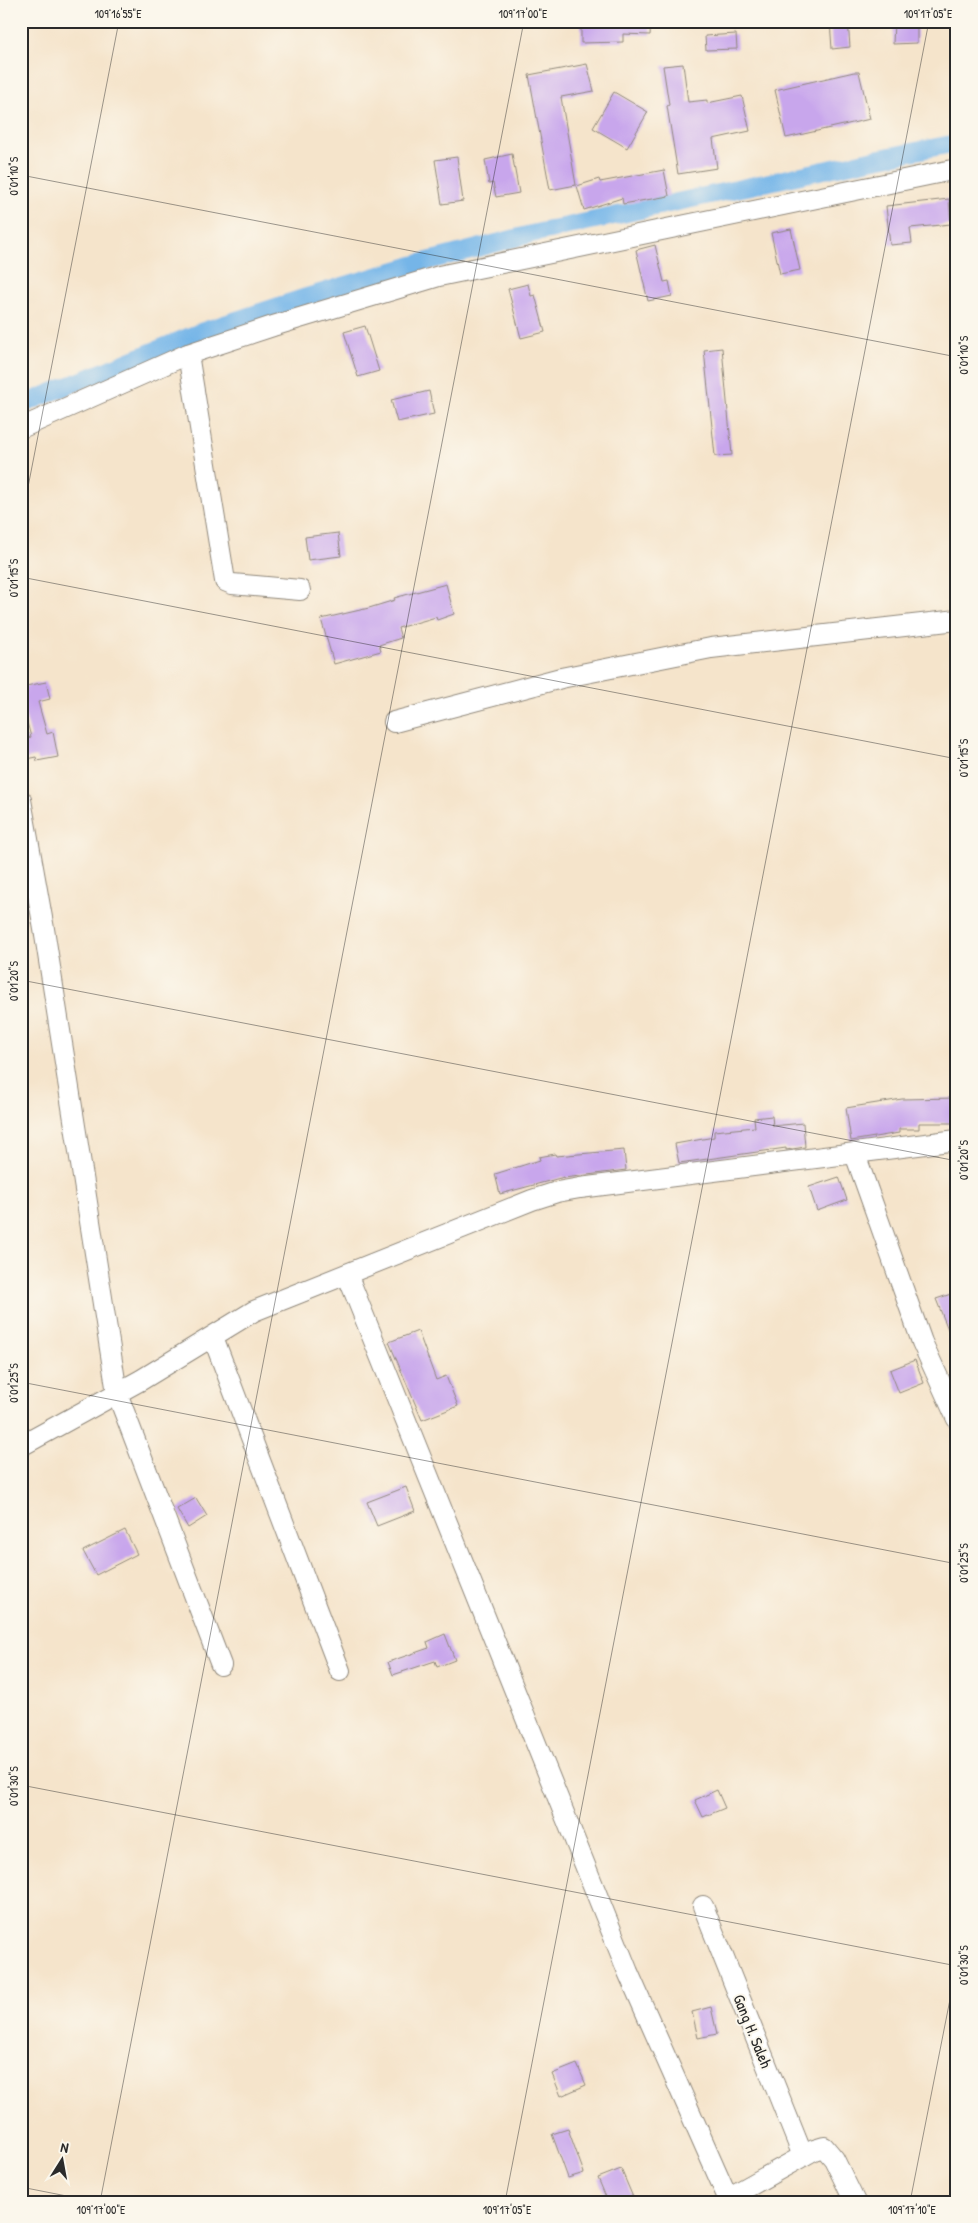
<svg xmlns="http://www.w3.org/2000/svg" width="978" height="2223" font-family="'Patrick Hand',sans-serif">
<rect width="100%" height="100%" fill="#fbf7ec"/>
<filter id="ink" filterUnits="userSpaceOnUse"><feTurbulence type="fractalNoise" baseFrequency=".02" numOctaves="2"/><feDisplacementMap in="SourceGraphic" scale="10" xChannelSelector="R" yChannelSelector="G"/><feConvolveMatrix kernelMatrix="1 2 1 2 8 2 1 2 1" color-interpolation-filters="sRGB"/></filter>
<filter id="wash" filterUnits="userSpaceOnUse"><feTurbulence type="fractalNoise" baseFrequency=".0096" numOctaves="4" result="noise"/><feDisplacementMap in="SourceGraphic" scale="20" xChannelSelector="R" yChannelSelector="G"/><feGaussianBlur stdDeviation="1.12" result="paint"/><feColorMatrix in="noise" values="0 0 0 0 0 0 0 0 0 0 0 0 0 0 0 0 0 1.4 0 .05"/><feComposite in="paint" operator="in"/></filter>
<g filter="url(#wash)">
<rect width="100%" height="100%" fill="#f5e4cb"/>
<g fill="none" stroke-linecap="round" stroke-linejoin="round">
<path stroke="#74b5e8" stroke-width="18" d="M21 405 200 332 306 297 409 266 531 234 870 160 957 143"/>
</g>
<g id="blocks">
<g fill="#c8a6ec">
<path d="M581 21H651L650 35 623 34V42L581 43Z"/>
<path d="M830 21H848L850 47 832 49Z"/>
<path d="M894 21H917V43L893 44Z"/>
<path d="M736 34 737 49 706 50 705 36Z"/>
<path d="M587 64 594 91 561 97 576 185 550 190 529 75Z"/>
<path d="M683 64 688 102 707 100V103L742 96 750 131 713 139 717 168 678 174 667 106 669 105 663 66Z"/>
<path d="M854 72H859L870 119 786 138 775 90Z"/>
<path d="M614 92 648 112 627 148 593 128Z"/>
<path d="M512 154 519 193 496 197 493 183 489 184 485 160Z"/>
<path d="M457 157 463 201 442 204 435 160Z"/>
<path d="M664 170 669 196 623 204 622 198 584 210 577 186 599 179 600 182Z"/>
<path d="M949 199 951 224 910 228 912 243 890 245 886 206Z"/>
<path d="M791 229 800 270 780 274 771 233Z"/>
<path d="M655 245 664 282 669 281 672 296 648 301 636 250Z"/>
<path d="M528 284 531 296 535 295 545 332 521 338 508 289Z"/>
<path d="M365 326 379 371 358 377 344 332Z"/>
<path d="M722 348 732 455 715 456 704 350Z"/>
<path d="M429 391 434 414 397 422 391 400Z"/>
<path d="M338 533 341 556 308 560 305 537Z"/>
<path d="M446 584 454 614 437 620 436 617 398 628 401 638 379 645 381 651 334 664 321 619 369 608 395 600 394 598Z"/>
<path d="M46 682 50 699 38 702 47 734 53 732 58 757 37 761 36 757 21 760V740L31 737 21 700V687Z"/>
<path d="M957 1098V1123H919V1129H899V1133L851 1141 846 1108 902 1099Z"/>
<path d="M772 1116 773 1126 803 1123 805 1147 786 1150V1148L679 1163 675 1144 714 1137V1131L755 1127 754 1118Z"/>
<path d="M624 1150 626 1170 564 1178V1177L500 1194 495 1174 540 1160 539 1157 555 1154 556 1156Z"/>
<path d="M839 1177 847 1200 817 1211 809 1187Z"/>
<path d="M957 1292V1346L955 1347 936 1299Z"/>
<path d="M418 1331 436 1380 446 1376 458 1406 422 1420 389 1342Z"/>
<path d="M915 1360 924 1383 899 1393 890 1370Z"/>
<path d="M406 1487 415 1511 377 1526 367 1502Z"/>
<path d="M196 1498 207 1516 188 1528 177 1509Z"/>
<path d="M125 1530 137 1554 96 1575 83 1551Z"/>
<path d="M445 1634 455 1660 437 1667 435 1661 393 1675 388 1662 429 1648 427 1642Z"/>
<path d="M717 1790 725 1808 703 1817 695 1800Z"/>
<path d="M711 2007 717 2034 698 2038 692 2012Z"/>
<path d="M577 2064 586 2085 561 2096 552 2074Z"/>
<path d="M568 2129 584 2173 568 2178 552 2134Z"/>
<path d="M621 2169 635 2202H608L598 2178Z"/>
</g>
</g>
</g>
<g filter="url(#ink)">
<use href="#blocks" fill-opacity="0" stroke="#90887b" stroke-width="1"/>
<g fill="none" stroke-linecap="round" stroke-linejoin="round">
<defs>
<g id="minor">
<path d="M188 354 225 581 232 584 300 590"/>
<path d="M21 428 188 354 273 326 439 276 957 169"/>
<path d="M394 722 561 678 711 648 957 620"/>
<path d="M21 800 44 929 117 1393 221 1665"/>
<path d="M855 1154 922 1342 957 1419"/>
<path d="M347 1274 628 1972 728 2198 814 2150 824 2147 834 2159 855 2202"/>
<path d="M213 1337 340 1671"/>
<path d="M21 1446 141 1380 254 1311 532 1200 557 1192 580 1188 957 1140"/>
<path d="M703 1906 803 2156"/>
</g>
</defs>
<use href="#minor" stroke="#90887b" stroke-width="22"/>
<use href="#minor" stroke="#fff" stroke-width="20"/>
</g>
</g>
<path fill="none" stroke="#2b2b2b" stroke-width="1" stroke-opacity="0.45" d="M21 175 957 357M21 523 119 21M21 577 957 759M21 980 957 1161M21 1382 957 1564M21 1785 957 1966M21 2187 97 2202M100 2202 524 21M505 2202 929 21M910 2202 957 1964"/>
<g text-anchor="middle" stroke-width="4" stroke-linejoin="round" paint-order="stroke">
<g font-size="16" fill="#2b2b2b" stroke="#fbf7ec">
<text transform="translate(753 2031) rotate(68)" y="6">Gang H. Saleh</text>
</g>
</g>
<rect width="978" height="2223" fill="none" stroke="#fbf7ec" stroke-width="55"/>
<g transform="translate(62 2160) rotate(11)" stroke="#fbf7ec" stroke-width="4" paint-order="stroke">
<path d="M0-4L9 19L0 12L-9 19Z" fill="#2b2b2b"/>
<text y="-8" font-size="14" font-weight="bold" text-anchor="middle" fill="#2b2b2b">N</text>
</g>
<rect x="28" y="28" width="922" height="2168" fill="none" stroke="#2b2b2b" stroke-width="2"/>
<g font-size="12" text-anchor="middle" fill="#2b2b2b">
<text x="118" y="18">109°16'55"E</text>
<text x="523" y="18">109°17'00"E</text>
<text x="928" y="18">109°17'05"E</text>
<text transform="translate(14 176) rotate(-90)" y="4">0°01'10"S</text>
<text transform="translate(964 355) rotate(-90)" y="4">0°01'10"S</text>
<text transform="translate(14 578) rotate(-90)" y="4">0°01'15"S</text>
<text transform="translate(964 758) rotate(-90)" y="4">0°01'15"S</text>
<text transform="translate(14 981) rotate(-90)" y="4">0°01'20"S</text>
<text transform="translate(964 1160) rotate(-90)" y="4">0°01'20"S</text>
<text transform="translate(14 1383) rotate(-90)" y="4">0°01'25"S</text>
<text transform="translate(964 1563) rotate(-90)" y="4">0°01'25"S</text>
<text transform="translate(14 1786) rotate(-90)" y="4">0°01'30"S</text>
<text transform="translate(964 1965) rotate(-90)" y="4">0°01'30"S</text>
<text x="101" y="2214">109°17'00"E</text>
<text x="507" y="2214">109°17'05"E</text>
<text x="912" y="2214">109°17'10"E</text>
</g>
</svg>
